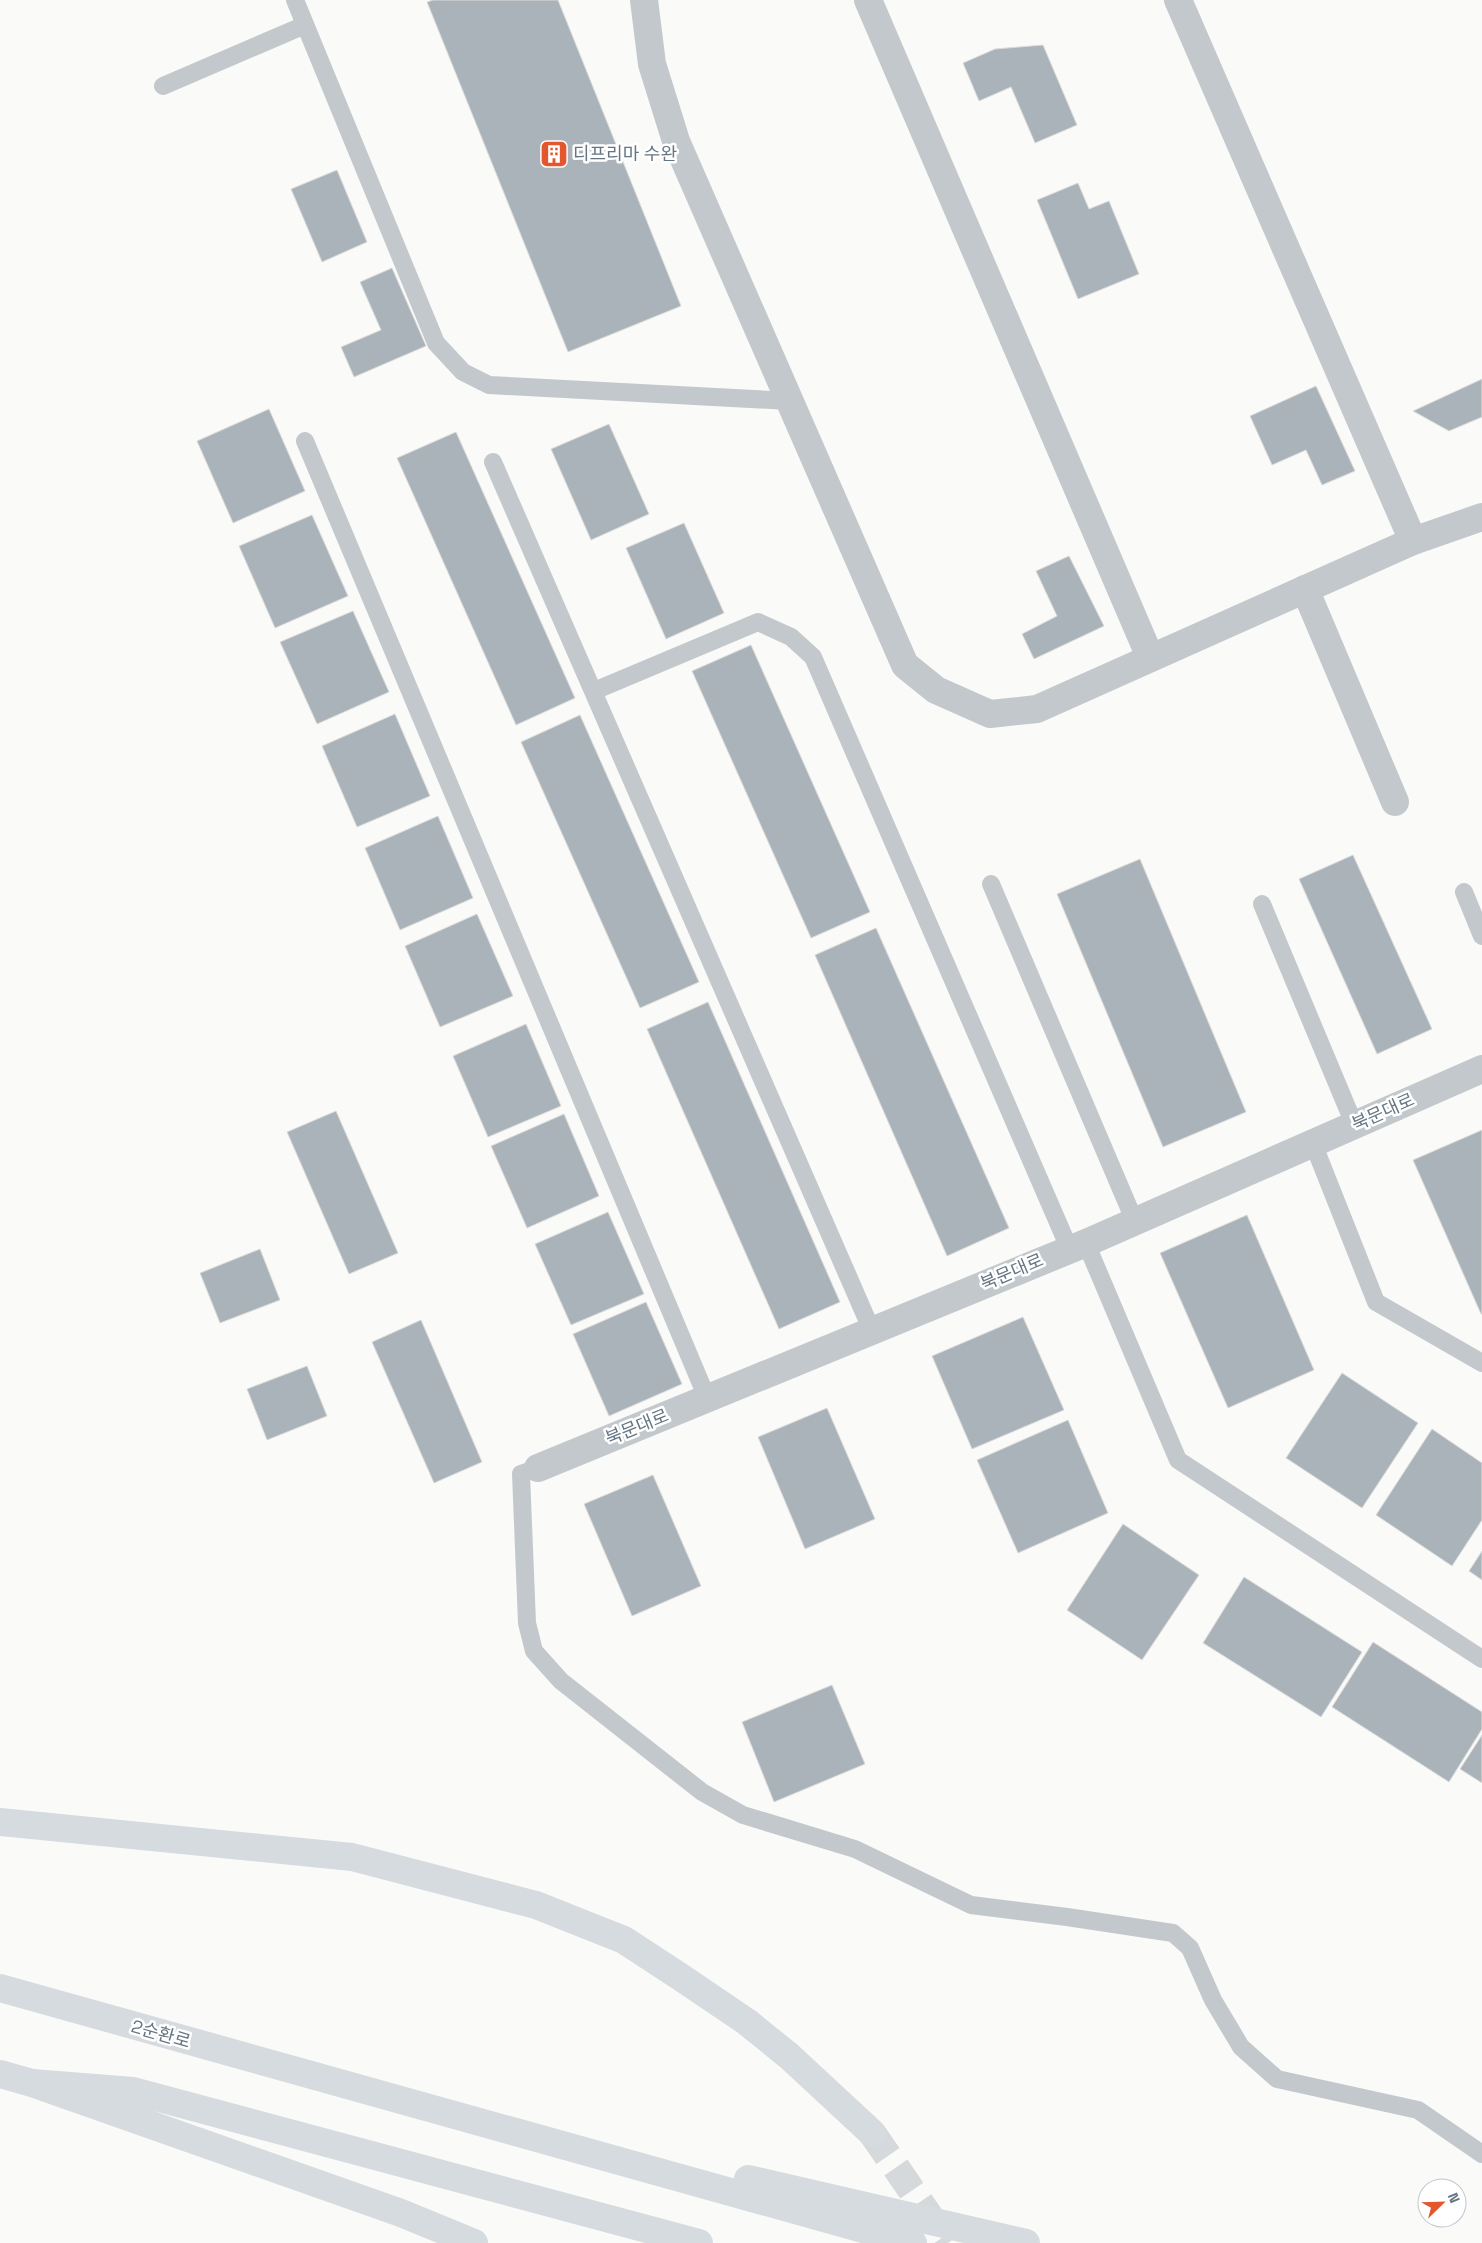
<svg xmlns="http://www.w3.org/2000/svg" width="1482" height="2243" font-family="'Space Grotesk','Noto Sans KR',sans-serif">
<rect width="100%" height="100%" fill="#fafaf8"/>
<g fill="#aab3b9" stroke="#dcdcda">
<path d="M433 0H558L681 306 568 352 427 2Z"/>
<path d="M1043 45 1077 125 1035 143 1011 87 979 101 963 63 995 49Z"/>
<path d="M337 170 367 242 322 262 291 189Z"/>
<path d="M1078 183 1089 209 1109 201 1139 274 1078 299 1037 200Z"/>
<path d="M392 268 426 346 354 377 341 347 381 330 360 282Z"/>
<path d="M1482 379V417L1449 431 1413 411Z"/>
<path d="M1316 386 1355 471 1322 485 1306 450 1272 465 1250 416Z"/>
<path d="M269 409 305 491 233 523 197 441Z"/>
<path d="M609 424 649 514 591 540 551 449Z"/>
<path d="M456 432 575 698 516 725 397 458Z"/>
<path d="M312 515 348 596 275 628 239 546Z"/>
<path d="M684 523 724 613 666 639 626 548Z"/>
<path d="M1069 556 1104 626 1034 659 1022 634 1057 616 1036 571Z"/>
<path d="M353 611 389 692 317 724 280 642Z"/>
<path d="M751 645 870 912 811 938 692 671Z"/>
<path d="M395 714 430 796 357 827 322 746Z"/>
<path d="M580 715 699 982 640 1008 521 742Z"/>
<path d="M438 816 473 898 400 930 365 848Z"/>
<path d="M1353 855 1432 1029 1377 1054 1299 879Z"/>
<path d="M1140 859 1246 1112 1163 1147 1057 894Z"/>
<path d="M477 914 513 996 440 1027 405 946Z"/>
<path d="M876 928 1009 1228 947 1256 815 955Z"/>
<path d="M708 1002 840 1302 779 1329 647 1029Z"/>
<path d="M526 1024 561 1106 488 1137 453 1056Z"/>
<path d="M336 1111 398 1253 349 1274 287 1132Z"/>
<path d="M564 1114 599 1196 527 1228 491 1146Z"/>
<path d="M1482 1130V1314H1481L1413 1160Z"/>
<path d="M608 1212 644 1294 571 1325 535 1244Z"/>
<path d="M1247 1215 1314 1370 1228 1408 1160 1253Z"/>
<path d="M260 1249 280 1300 220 1323 200 1273Z"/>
<path d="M646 1302 682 1384 609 1416 573 1334Z"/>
<path d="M1023 1317 1064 1410 972 1449 932 1356Z"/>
<path d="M421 1320 482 1462 434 1483 372 1342Z"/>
<path d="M307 1366 327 1416 267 1440 247 1389Z"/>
<path d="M1342 1373 1418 1423 1362 1508 1286 1458Z"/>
<path d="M827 1408 875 1519 805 1549 758 1437Z"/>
<path d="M1068 1420 1108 1513 1018 1553 977 1460Z"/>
<path d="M1432 1429 1482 1463V1520L1452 1566 1376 1515Z"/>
<path d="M653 1475 701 1586 632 1616 584 1504Z"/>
<path d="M1123 1524 1199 1575 1142 1660 1067 1610Z"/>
<path d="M1482 1551V1580L1469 1571Z"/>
<path d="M1244 1577 1362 1652 1321 1717 1203 1643Z"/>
<path d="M1373 1642 1482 1712V1729L1449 1782 1332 1707Z"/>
<path d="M832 1685 865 1764 774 1802 742 1722Z"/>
<path d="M1482 1735V1783L1460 1769Z"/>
</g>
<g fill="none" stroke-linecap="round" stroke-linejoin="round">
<path stroke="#d5d9db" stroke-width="28" stroke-dasharray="28 14" stroke-linecap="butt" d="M872 2133 948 2243"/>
<g stroke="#c3c8cc" stroke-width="18">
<path d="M295 0 436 343 463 372 489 385 790 401"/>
<path d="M163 86 305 25"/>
<path d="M305 441 707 1398"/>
<path d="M493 462 872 1331"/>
<path d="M594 691 758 622 791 637 813 657 1069 1248"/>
<path d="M991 884 1135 1222"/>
<path d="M1464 892 1482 936"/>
<path d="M1262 904 1354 1124"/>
<path d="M1313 1143 1376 1302 1482 1363"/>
<path d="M1086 1243 1178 1460 1482 1659"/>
<path d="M538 1468 521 1474 527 1623 534 1651 561 1681 702 1792 743 1815 855 1849 971 1905 1067 1917 1173 1933 1190 1948 1213 2000 1241 2047 1277 2079 1418 2110 1482 2154"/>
</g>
<g stroke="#c3c8cc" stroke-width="28">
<path d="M644 0 652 64 676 141 905 665 936 690 990 714 1037 709 1413 541 1482 517"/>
<path d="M868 0 1150 657"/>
<path d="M1178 0 1413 541"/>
<path d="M1305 589 1395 802"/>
<path d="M538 1468 1086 1243 1482 1069"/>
</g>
<g stroke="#d6dbdf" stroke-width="28">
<path d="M0 1822 352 1857 536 1905 624 1940 682 1978 747 2022 789 2056 872 2133"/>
<path d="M0 1988 913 2243"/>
<path d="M0 2074 32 2083 401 2213 474 2243"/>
<path d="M32 2083 133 2091 699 2243"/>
<path d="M748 2179 1026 2243"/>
</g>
</g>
<defs>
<symbol id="building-square" viewBox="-11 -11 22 22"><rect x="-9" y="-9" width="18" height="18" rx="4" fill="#e4572e" stroke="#fff"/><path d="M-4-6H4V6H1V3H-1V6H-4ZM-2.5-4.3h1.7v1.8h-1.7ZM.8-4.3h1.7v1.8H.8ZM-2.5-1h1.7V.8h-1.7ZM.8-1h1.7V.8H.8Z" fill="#fff"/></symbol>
</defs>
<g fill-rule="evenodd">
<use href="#building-square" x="538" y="138" width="32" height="32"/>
</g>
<g text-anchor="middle" stroke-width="5" stroke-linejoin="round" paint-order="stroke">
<g font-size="18" fill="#657683" stroke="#fff" text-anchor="start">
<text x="573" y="160">디프리마 수완</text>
</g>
<g font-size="18" fill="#657683" stroke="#fff">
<text transform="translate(1383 1112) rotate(-24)" y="6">북문대로</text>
<text transform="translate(1012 1272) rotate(-23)" y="6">북문대로</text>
<text transform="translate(637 1427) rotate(-22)" y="6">북문대로</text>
<text transform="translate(161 2034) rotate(16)" y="6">2순환로</text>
</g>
</g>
<g transform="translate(1442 2203) rotate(67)"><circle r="24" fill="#ffffff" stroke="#c1c8cd"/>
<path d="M0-4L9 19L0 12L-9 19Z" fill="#e4572e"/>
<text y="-8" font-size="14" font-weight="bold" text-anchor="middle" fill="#657683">N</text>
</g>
</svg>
